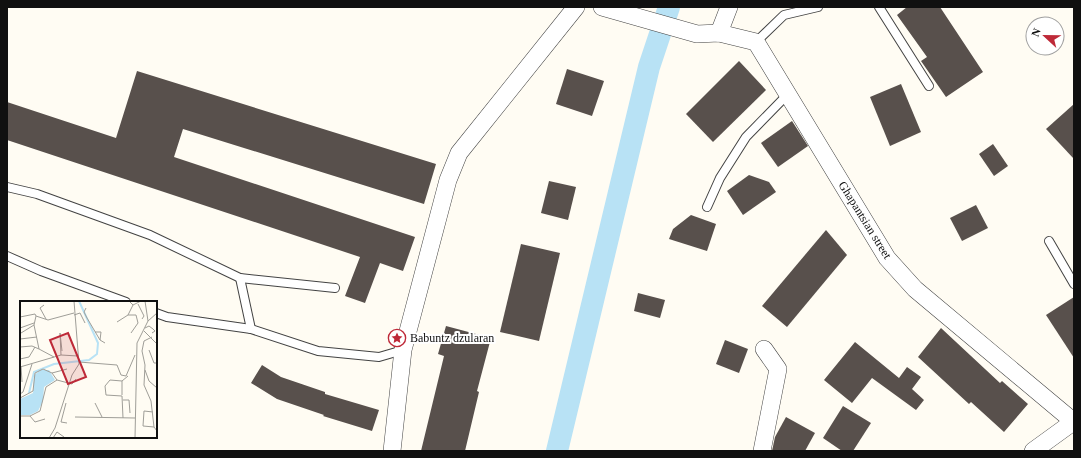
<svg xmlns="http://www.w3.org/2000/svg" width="1081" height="458" font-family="'Times New Roman',serif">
<rect width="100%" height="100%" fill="#fffcf3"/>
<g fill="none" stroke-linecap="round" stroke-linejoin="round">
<path stroke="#b8e2f5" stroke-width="22" d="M557 451 649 67 669 7"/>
</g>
<g fill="#58504c">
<path d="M907 7H940L983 72 946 97 921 61 927 57 897 15Z"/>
<path d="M739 61 766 90 713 142 686 114Z"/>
<path d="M567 69 604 81 592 116 556 104Z"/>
<path d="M137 71 436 164 424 204 183 129 174 157 415 237 403 271 380 263 365 303 345 296 360 257 7 140V102L116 138Z"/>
<path d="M901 84 921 132 890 146 870 97Z"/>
<path d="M1074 104V159L1046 129Z"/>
<path d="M792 121 808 146 778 167 761 143Z"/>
<path d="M993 144 1008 166 994 176 979 154Z"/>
<path d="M749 175 769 182 776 192 743 215 727 191Z"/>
<path d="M549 181 576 187 568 220 541 213Z"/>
<path d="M976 205 988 228 962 241 950 218Z"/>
<path d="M691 215 716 224 707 251 669 239 673 229Z"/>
<path d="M826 230 847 255 787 327 762 306Z"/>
<path d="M521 244 560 253 539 341 500 332Z"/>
<path d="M638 293 665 300 660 318 634 311Z"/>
<path d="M1074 297V358L1046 315Z"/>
<path d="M446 326 491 338 477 391 479 392 465 451H421L444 356 438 354Z"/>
<path d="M941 328 1000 383 1002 381 1028 404 1004 432 971 402 969 404 918 357Z"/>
<path d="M725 340 748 349 739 373 716 364Z"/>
<path d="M855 342 899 378 907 367 921 377 912 389 924 400 916 410 872 378 852 403 824 380Z"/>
<path d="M262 365 281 377 325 392V394L379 410 372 431 323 416 324 415 277 399 251 383Z"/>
<path d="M843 406 871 423 853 451H842L823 438Z"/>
<path d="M786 417 815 433 805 451H772L775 437Z"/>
</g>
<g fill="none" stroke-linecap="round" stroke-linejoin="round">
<defs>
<g id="service">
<path d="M879 7 929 86"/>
<path d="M756 42 784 15 818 7"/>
<path d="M7 187 37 194 150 235 240 278 335 288"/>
<path d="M707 207 720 178 746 137 788 94"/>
<path d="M1049 241 1074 284"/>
<path d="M7 256 41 271 126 302"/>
<path d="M240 278 251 329"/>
<path d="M156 313 167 317 251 329 318 351 379 357 403 350"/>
</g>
<g id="minor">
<path d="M602 7 697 34 719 33 756 42 887 258 915 289 1074 422"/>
<path d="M719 33 729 7"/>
<path d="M392 451 403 350 448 180 459 153 576 7"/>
<path d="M762 451 778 369 764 349"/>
<path d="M1033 451 1073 422"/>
</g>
</defs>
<use href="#service" stroke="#434343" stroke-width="10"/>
<use href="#minor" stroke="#434343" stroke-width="18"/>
<use href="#service" stroke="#fff" stroke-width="8"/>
<use href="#minor" stroke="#fff" stroke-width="17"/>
</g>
<defs>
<symbol id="sight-ring" viewBox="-11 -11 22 22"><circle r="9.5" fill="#fff" stroke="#be2938" stroke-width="1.5"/><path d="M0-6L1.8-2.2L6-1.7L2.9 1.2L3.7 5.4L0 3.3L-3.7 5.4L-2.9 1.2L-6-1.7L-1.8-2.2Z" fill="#be2938"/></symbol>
</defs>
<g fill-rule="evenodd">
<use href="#sight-ring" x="387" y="328" width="20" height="20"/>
</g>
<g text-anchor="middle" stroke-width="4" stroke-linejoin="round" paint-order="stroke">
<g font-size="12" fill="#101010" stroke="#fff">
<text transform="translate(865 220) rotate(58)" y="4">Ghapantsian street</text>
</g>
<g font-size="12" fill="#101010" stroke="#fff" text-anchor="start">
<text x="410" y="342">Babuntz dzularan</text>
</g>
</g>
<g transform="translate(20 301)">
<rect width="137" height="137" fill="#fffcf3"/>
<path d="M21 69H29L35 79 24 86 23 100 18 110 10 114H0V98L13 92 14 74Z" fill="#b8e2f5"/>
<path fill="none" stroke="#b8e2f5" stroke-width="2" d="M9 92 14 71 34 63 69 59 77 53 78 42 59 0"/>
<path fill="none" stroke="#9f9e98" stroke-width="1" d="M109 0 113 4 121 0M125 0 128 20M118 3 124 15 122 18M24 4 20 7 26 18M66 7 64 11 67 17 80 39 85 42M54 14 60 12 65 22M108 14H116L118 22 111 32M0 16 15 13 16 15M97 21 108 14 113 4M0 27 14 22M125 27 129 25 133 28 135 30 132 32M124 30 137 43M75 31H81L80 39M1 32 14 24M132 36 124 40 122 50 125 64 124 84 131 100 134 126 137 130M0 38 17 36M0 46 12 45 19 48M129 49 134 62H137M41 54 40 32 42 50M34 56 19 48 14 24 16 15 28 19 54 12M0 58 9 56 15 46M59 61 97 64 101 74 106 75 115 54M1 65 2 81M0 66 41 54 58 55M125 69 129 80 137 87M37 79 32 72 47 68M102 80V94M0 93 3 91 12 63M0 97 13 90 15 72 23 68 32 72M103 99H109L110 112M46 102 41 121 47 122M75 102 82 116M133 111 124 110 123 125 134 126M0 115H10L20 110 26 86 37 79 52 83 56 78M10 115 15 121 25 118M55 116 115 117M103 117 102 95 86 94 85 85 90 79 102 80 108 75M29 137 35 127 52 74 59 63 54 0M33 137 37 131 44 136M115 137 117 42 128 20 137 12"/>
<path fill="#be2938" fill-opacity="0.15" stroke="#be2938" stroke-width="2" d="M48 32 66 76 48 83 30 39Z"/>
<rect width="137" height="137" fill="none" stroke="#101010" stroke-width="2"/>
</g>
<rect width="1081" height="458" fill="none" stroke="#101010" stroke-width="16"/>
<g transform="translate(1045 36) rotate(292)"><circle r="19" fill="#ffffff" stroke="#9f9f9f"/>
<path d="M0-3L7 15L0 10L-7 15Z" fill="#be2938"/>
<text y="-6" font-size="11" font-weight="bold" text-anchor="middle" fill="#101010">N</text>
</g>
</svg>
